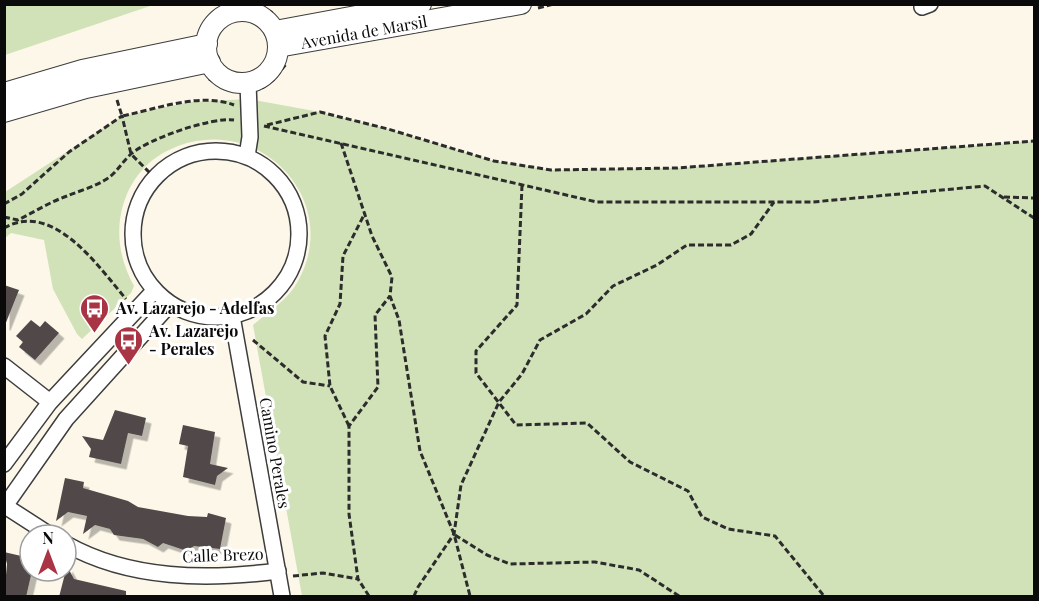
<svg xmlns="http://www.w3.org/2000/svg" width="1039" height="601" font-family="'Playfair Display',serif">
<defs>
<filter id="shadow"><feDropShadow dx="5.5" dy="5.5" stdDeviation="0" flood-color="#0004"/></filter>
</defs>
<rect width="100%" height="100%" fill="#fcf7e9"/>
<g fill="#d1e2b8">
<path d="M5 4H153V5L5 55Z"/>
<path d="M249 99 320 112 388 129 494 161 551 170 677 168 1034 141V596H302L253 325C269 311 288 300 298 281 342 202 263 115 178 146 153 156 138 170 127 194 114 225 118 257 134 286L131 293 82 339 77 334 53 289 44 240 11 233 5 238V192L122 116 190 102Z"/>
</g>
<g fill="#514a48" filter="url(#shadow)">
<path d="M4 285 19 290 5 325H4Z"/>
<path d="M31 320 40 327 45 321 59 333 35 360 19 347 23 342 16 336Z"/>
<path d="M115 410 146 418 142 436 128 433 121 464 89 457 91 449 82 436 103 440Z"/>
<path d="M183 425 215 432 210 464 228 468 217 476 215 485 183 477 188 446 179 444Z"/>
<path d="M65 478 84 482 83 488 128 501 138 507 188 516 207 517 208 513 226 518 220 549 194 546 187 551 163 543 158 547 143 539 114 535 110 529 95 525 83 534 87 516 68 512 56 521Z"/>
<path d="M4 552 30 558V571H32L26 597H4L7 564Z"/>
<path d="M67 566 74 579 126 591V597H59Z"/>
</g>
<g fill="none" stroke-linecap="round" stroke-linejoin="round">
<defs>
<g id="minor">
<path d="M228 4 233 13"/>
<path d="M922 7 930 4"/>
<circle cx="216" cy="234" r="83"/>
<path d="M247 156 250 137 248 83"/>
<path d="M232 316 282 596"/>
<path d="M4 366 50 402"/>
<path d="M4 464 50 402 154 291"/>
<path d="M50 535 5 506 66 419 170 304"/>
<path d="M66 544C130 580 208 580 278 571"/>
</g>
<g id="tertiary">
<circle cx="242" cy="47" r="36"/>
<path d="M275 31 421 4"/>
<path d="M278 47 521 4"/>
<path d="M4 93 82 70 207 44"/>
<path d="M4 112 86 88 210 62"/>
</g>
</defs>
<use href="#minor" stroke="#3d3d3d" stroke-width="18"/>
<use href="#tertiary" stroke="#3d3d3d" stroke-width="22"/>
<g stroke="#2c2c2c" stroke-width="3" stroke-dasharray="6 3" stroke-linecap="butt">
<path d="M250 4 273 13"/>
<path d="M538 8 554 4"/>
<path d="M204 28 215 11"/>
<path d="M209 79 232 90"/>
<path d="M262 88 273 80 287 63"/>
<path d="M117 100 122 116C157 109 200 92 234 105"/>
<path d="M267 125 320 112 388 129 494 161 551 170 677 168 1034 141"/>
<path d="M264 126 597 202H813L985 186 1034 218"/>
<path d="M341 143 372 236 392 277 390 296 399 320 420 451 454 534 470 596"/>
<path d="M522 185 517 305 476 351V373L516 425 587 423 630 462 688 491 702 517 728 529 775 536 824 596"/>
<path d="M1004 197 1034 198"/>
<path d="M4 204 22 194 69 152 122 116 131 154 154 177"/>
<path d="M4 217 18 220C34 212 50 202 67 196 79 191 94 187 105 180 117 173 121 163 131 154 148 139 211 117 234 120"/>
<path d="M4 228C53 200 98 266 126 299"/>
<path d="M253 340 303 382 330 386"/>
<path d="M349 426 330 386 325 336 340 304 343 256 365 213"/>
<path d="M455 535 487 555 510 564 595 562 639 570 679 596"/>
<path d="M293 576 323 573 358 579"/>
<path d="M369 596 358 579 349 514V426L378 387 375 315 390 296"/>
<path d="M414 596 418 587 454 534 461 485 499 402 522 374 540 340 586 314 613 286 657 265 687 245H731L751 234 774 202"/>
</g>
<use href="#minor" stroke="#fff" stroke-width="15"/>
<use href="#tertiary" stroke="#fff" stroke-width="20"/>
</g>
<defs>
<symbol id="bus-pin" viewBox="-11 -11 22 30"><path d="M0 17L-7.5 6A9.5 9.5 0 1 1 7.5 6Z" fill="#a83444" stroke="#fff"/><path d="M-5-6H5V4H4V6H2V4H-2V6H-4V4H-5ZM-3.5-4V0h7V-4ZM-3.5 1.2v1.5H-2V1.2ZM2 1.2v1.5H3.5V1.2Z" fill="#fff"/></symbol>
</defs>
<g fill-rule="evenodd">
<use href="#bus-pin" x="78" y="292" width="33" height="45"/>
<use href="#bus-pin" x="112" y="324" width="33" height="45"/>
</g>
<g text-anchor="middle" stroke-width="6" stroke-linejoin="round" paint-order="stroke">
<g font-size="16" fill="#0a0a0a" stroke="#fff">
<text transform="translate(364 32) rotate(-10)" y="6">Avenida de Marsil</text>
<text transform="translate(275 453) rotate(80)" y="6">Camino Perales</text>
<text transform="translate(223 555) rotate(-2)" y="6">Calle Brezo</text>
</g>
<g font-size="16" font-weight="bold" fill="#0a0a0a" stroke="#fff" text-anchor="start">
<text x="116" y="314">Av. Lazarejo - Adelfas</text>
<text x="149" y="337">Av. Lazarejo<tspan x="149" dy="18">- Perales</tspan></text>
</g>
</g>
<rect width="1039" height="601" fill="none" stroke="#0a0a0a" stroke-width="12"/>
<g transform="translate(48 553)"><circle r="28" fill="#ffffff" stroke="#9d9d9d" stroke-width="1.5"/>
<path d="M0-4.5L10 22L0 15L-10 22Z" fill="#a83444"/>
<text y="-9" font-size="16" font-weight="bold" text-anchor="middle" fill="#0a0a0a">N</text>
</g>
</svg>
